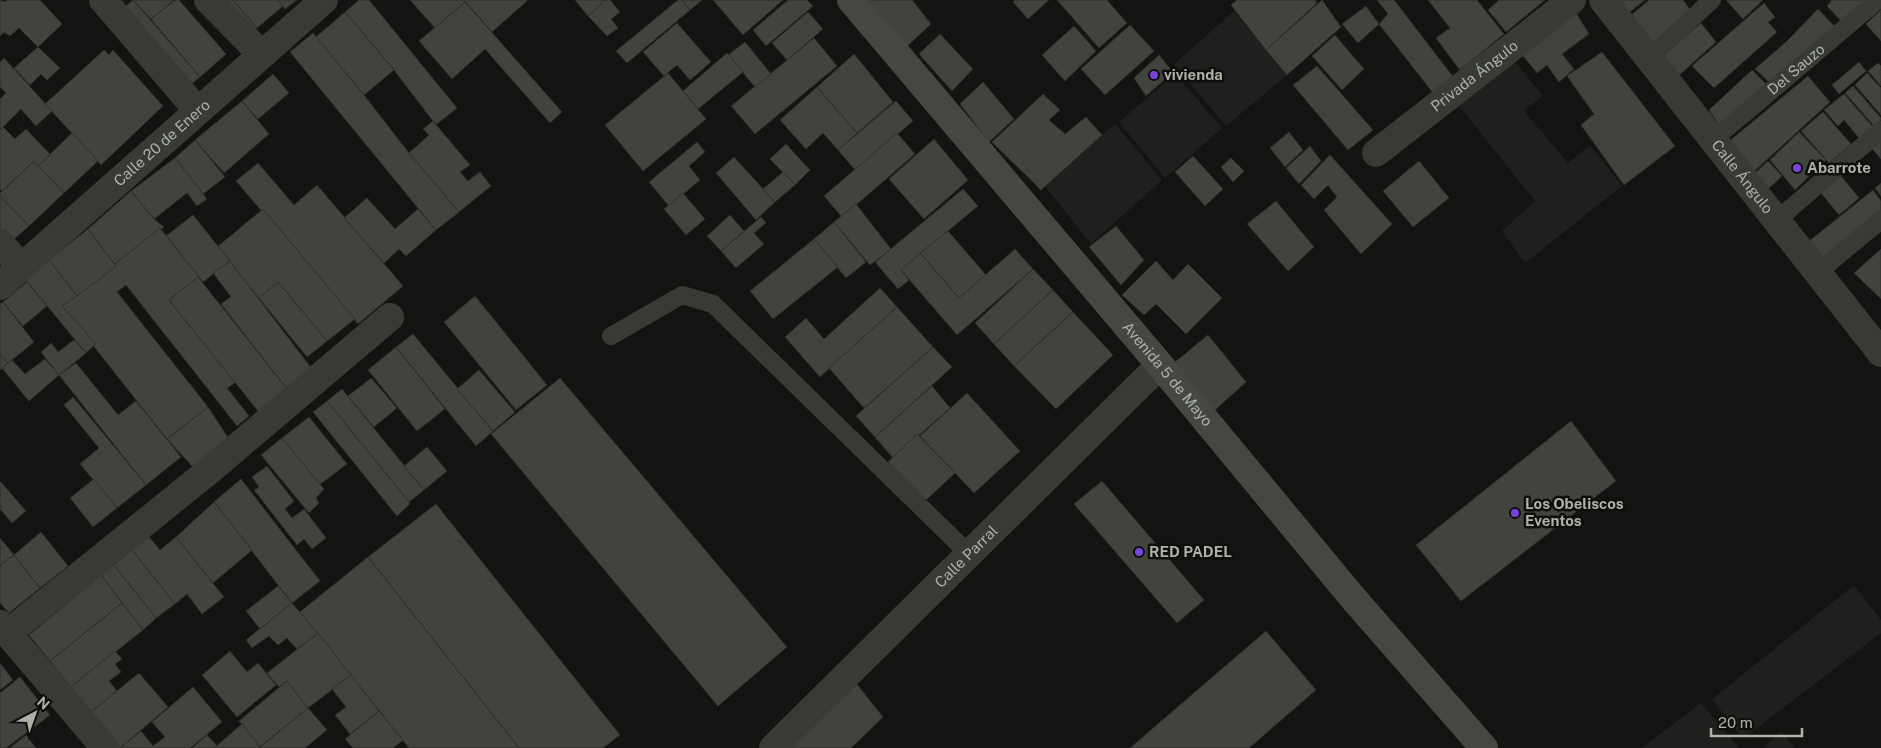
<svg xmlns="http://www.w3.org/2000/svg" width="1881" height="748" font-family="'Public Sans',sans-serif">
<rect width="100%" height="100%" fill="#131312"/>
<g fill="#1f201e">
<path d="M1234 11 1287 75 1226 126 1174 64Z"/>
<path d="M1513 59 1543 96 1524 111 1568 163 1590 145 1622 186 1525 263 1502 231 1535 201 1457 103Z"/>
<path d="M1175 74 1222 128 1165 178 1119 122Z"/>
<path d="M1115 124 1162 180 1091 244 1045 186Z"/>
<path d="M1854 585 1881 620V633L1743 739 1712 699Z"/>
<path d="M1701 703 1739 748H1642Z"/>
<path d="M1781 731 1795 748H1764Z"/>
</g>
<g fill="#41433f" stroke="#2d2f2c">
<path d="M0 0 5 2 7 0H40L62 24 38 47 19 28 10 36 4 32 0 36Z"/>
<path d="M133 0 200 77 175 97 107 22Z"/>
<path d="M133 0H174L151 19Z"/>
<path d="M175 0H179L226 54 200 77 151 19Z"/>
<path d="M209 0H233L257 28 246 38Z"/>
<path d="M233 0H278L283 6 257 28Z"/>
<path d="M278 0H297L285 9Z"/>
<path d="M359 0H369L457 108 437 124 433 121 394 70 345 12Z"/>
<path d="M410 0H464L465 2 435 28Z"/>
<path d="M464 0H527V1L492 32Z"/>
<path d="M575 0H607L588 16Z"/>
<path d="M605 0H610L620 12 611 19 618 28 607 36 588 16Z"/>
<path d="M678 0H682L690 10 627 63 616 51Z"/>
<path d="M682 0H702L690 10Z"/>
<path d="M713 0H783L743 35Z"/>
<path d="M788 0H807L813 6 766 46 753 30Z"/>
<path d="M858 0H912L931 24 901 52Z"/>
<path d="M1015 0H1049L1028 19 1013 2Z"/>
<path d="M1057 0H1107L1127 23 1099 48Z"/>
<path d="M1237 0H1315L1317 3 1266 50 1231 5Z"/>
<path d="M1322 0 1341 27 1287 75 1266 50Z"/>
<path d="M1377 0H1394L1454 78 1434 94 1379 24 1388 14Z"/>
<path d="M1428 0H1477L1504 34 1460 70 1436 38 1450 28Z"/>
<path d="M1499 0H1545L1506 32 1488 10Z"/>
<path d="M1615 0H1645L1627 14Z"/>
<path d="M1649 0H1683L1691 11 1654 45 1628 18Z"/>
<path d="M1726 0H1763L1743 19Z"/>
<path d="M1832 0H1865L1844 24 1827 6Z"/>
<path d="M465 2 562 112 550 123 485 49 452 79 419 41Z"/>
<path d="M1764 3 1775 17 1768 22 1777 32 1714 88 1692 66Z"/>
<path d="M1366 6 1379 24 1358 43 1342 24Z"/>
<path d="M1573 8 1589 34 1562 54 1574 69 1559 82 1547 65 1537 73 1520 52Z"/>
<path d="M1818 9 1838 30 1773 86 1755 69 1787 41Z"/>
<path d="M1881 10V41L1866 24Z"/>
<path d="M345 12 394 70 364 95 316 37Z"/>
<path d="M808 12 823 29 787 60 772 43Z"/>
<path d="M677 23 711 62 690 80 677 65 664 76 643 52Z"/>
<path d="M1701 23 1716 42 1676 78 1659 59Z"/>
<path d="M1130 25 1154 51 1105 95 1081 69Z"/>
<path d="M1074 26 1096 51 1065 81 1042 55Z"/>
<path d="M313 33 364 95 409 153 459 212 436 230 290 52Z"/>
<path d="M940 34 973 69 952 91 919 54Z"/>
<path d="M1335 35 1364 69 1342 90 1312 56Z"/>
<path d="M814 38 837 66 755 134 731 106Z"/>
<path d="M745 42 771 74 755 87 728 55Z"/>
<path d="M38 47 60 68 47 80 41 74 30 85 14 68Z"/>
<path d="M104 50 109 55 113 50 163 106 101 165 45 104Z"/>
<path d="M1602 52 1675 146 1624 185 1581 125 1594 114 1567 76Z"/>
<path d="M727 53 743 72 698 109 683 91Z"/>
<path d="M854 54 893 102 857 133 817 87Z"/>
<path d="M1159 55 1173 72 1146 96 1134 78Z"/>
<path d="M4 58 52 111 36 126 21 109 0 130V99L6 93 0 87V62Z"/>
<path d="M1859 62 1866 71 1839 94 1832 85Z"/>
<path d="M1878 63 1881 66V86L1868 71Z"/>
<path d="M1317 66 1373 130 1348 150 1293 85Z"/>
<path d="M1752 70 1770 88 1722 129 1709 110Z"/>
<path d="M668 73 706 119 643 171 605 125Z"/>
<path d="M1867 73 1881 88V115L1855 85Z"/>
<path d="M273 74 289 93 258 119 242 101Z"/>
<path d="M1808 76 1830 102 1750 175 1727 143Z"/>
<path d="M983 82 1014 119 989 142 960 104Z"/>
<path d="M1853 86 1881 118V120L1874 126 1845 93Z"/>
<path d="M817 87 857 133 838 150 823 133 806 149 780 120Z"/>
<path d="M1043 94 1060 110 1049 120 1065 134 1086 117 1102 135 1041 190 992 142Z"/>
<path d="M1844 94 1873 127 1859 138 1844 120 1838 126 1824 110Z"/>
<path d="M242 101 269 134 224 173 195 140Z"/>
<path d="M896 101 913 121 855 170 838 150Z"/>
<path d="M1823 112 1851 144 1829 163 1801 131Z"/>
<path d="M433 121 470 165 460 172 468 181 480 172 491 186 459 212 409 153 429 135 423 129Z"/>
<path d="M3 127 15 139 26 129 50 154 38 166 34 161 2 191 0 189V130Z"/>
<path d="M1289 132 1303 150 1285 167 1270 148Z"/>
<path d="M1799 132 1826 160 1795 190 1770 160Z"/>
<path d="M72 133 98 161 64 193 38 166Z"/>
<path d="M897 133 915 154 842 217 824 196Z"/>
<path d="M1881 133V159L1868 144Z"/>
<path d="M934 139 968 180 924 219 889 179Z"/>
<path d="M195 140 225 177 203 194 175 158Z"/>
<path d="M697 142 705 152 689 166 700 180 669 206 649 182Z"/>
<path d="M786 144 810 170 795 185 770 159Z"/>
<path d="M1310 146 1321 161 1299 184 1286 168Z"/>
<path d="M1330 155 1392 224 1361 254 1324 210 1337 197 1328 185 1314 199 1301 185Z"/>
<path d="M1193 156 1223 189 1205 206 1175 172Z"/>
<path d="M734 157 775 202 756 220 716 173Z"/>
<path d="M175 158 207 199 197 206 187 193 154 219 131 191Z"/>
<path d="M1231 158 1244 171 1233 182 1221 167Z"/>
<path d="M34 161 64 193 29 226 0 196V193Z"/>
<path d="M1419 161 1449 198 1413 227 1383 191Z"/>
<path d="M1768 161 1782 176 1765 192 1752 176Z"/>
<path d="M258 163 294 205 317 185 403 286 358 324 236 181Z"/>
<path d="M1837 171 1859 198 1839 215 1817 188Z"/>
<path d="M783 172 795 185 775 202 763 189Z"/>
<path d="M1881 183V196L1875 188Z"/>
<path d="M963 189 978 206 901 270 909 280 898 289 875 262Z"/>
<path d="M1873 190 1881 201V217L1818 267 1803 246Z"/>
<path d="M131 191 154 219 164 227 116 266 88 229Z"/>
<path d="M683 193 705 219 686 235 664 209Z"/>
<path d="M0 196 29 226 6 246 0 239Z"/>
<path d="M367 198 395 229 418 209 436 230 406 256 399 249 384 263 344 218Z"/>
<path d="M1276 201 1314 247 1288 271 1247 224Z"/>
<path d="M856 204 891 249 870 265 834 222Z"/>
<path d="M263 209 355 319 327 341 278 282 259 298 217 247Z"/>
<path d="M193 215 230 261 203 282 166 236Z"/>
<path d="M730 215 744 231 721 251 707 236Z"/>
<path d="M761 217 766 223 754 233 764 244 736 268 721 251Z"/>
<path d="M834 222 866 262 846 278 814 239Z"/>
<path d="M1116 226 1144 260 1121 285 1089 247Z"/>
<path d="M160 228 200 278 169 300 236 382 227 388 249 416 237 426 126 285 117 292 208 407 167 439 62 306Z"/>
<path d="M88 229 116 266 77 296 49 260Z"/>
<path d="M948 231 986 275 959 298 920 253Z"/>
<path d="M814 239 838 267 773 319 750 291Z"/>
<path d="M1015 249 1033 269 957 335 901 270 920 253 959 298Z"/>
<path d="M1881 249V299L1854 273Z"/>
<path d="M49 260 77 296 62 306 96 344 86 353 25 279Z"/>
<path d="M230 261 312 369 287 389 221 304 231 297 213 273Z"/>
<path d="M1156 261 1173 280 1188 264 1222 298 1186 334 1156 304 1144 315 1122 295Z"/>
<path d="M1033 269 1053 290 994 344 975 323Z"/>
<path d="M198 277 287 389 258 411 169 300Z"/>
<path d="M27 282 47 306 23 326 3 302Z"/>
<path d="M278 282 327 341 307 357 259 298Z"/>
<path d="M880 288 897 307 820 377 785 337 806 318 824 339Z"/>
<path d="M1053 290 1073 312 1014 366 994 344Z"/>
<path d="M475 296 547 385 516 410 444 322Z"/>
<path d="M3 302 34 342 7 364 0 355V304Z"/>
<path d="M897 307 933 347 864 408 829 368Z"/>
<path d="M1073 312 1113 355 1056 409 1014 366Z"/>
<path d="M413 334 493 431 476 446 396 347Z"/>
<path d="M1208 335 1246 382 1214 411 1175 362Z"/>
<path d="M74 340 86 353 59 375 41 352 51 343 58 352Z"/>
<path d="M396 347 445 409 417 431 368 370Z"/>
<path d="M933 347 952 367 875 437 856 416Z"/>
<path d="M0 354 8 363 0 370Z"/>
<path d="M45 359 59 375 29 401 2 368 12 360 25 374Z"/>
<path d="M76 363 118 415 136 401 181 457 146 485 59 375Z"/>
<path d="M479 370 515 412 493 431 457 389Z"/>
<path d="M371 378 397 408 374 427 348 396Z"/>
<path d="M560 378 787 647 718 706 491 434Z"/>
<path d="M932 386 950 408 893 458 875 437Z"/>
<path d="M342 389 424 490 409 502 327 401Z"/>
<path d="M967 393 1020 451 974 493 920 436Z"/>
<path d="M73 397 146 485 117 508 80 464 99 448 64 405Z"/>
<path d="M327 401 409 502 410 504 397 516 313 412Z"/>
<path d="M208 407 229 439 193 467 167 439Z"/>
<path d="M309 417 347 464 319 485 282 438Z"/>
<path d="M1571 421 1616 481 1461 601 1416 545Z"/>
<path d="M917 434 955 473 926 500 888 462Z"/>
<path d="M282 438 324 489 316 498 319 503 309 513 261 455Z"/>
<path d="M427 447 447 471 424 490 404 466Z"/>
<path d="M267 466 294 501 285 509 292 518 304 509 326 538 312 549 304 539 297 545 254 490 259 487 252 477Z"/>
<path d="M94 479 117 508 93 527 70 498Z"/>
<path d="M241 479 320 581 292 603 214 502Z"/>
<path d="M0 481 26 511 12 523 0 509Z"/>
<path d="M1102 481 1204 600 1177 623 1074 504Z"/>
<path d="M214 502 252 550 213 583 176 537Z"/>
<path d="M436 504 620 735 603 748H519L368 557Z"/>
<path d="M41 532 68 566 40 588 14 555Z"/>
<path d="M149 537 160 550 176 537 224 597 202 614 187 594 175 604 132 550Z"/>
<path d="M0 538 14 555 0 565Z"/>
<path d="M132 550 175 604 156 618 114 565Z"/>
<path d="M14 555 40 588 9 613 0 603V565Z"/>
<path d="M368 557 519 748H409L300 612Z"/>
<path d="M114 565 156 618 143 630 101 575Z"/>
<path d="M101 575 122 603 50 661 29 635Z"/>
<path d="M278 586 292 603 260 629 246 611Z"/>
<path d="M122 603 143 630 71 687 50 661Z"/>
<path d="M292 603 318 633 297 649 287 638 278 645 269 636 252 648 246 640Z"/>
<path d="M1266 631 1316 690 1249 748H1130Z"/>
<path d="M318 633 351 675 308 708 287 681 279 687 267 673Z"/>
<path d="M115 651 122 659 115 664 121 672 109 681 117 691 91 712 71 687Z"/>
<path d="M230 651 247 672 258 663 276 685 237 717 202 675Z"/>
<path d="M0 663 13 680 0 690Z"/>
<path d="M139 673 168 707 120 748H118L91 712Z"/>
<path d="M351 675 379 711 350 734 335 715 346 707 332 689Z"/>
<path d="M20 677 50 715 6 748H0V693Z"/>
<path d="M287 681 308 708 260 747 239 721Z"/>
<path d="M856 683 883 717 851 748H791Z"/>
<path d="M193 687 222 722 190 748H120L141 731 153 746 165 737 152 722Z"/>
<path d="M308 708 327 730 305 748H259Z"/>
<path d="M379 711 403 740 393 748H353L345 739Z"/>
<path d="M242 724 260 747 259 748H214Z"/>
<path d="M26 735 36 748H10Z"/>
<path d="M207 735 217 746 214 748H192Z"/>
</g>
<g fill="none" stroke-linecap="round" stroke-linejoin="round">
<g stroke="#383a36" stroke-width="18">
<path d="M1649 58 1712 0"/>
<path id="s1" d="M1713 140 1878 0"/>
<path d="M1776 221 1881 130"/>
<path d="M1817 273 1881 220"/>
<path d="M611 336 682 295 713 304 969 554"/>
</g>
<g stroke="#383a36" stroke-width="28">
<path d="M103 0 198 111"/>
<path d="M208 0 262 55"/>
<path id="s2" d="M1603 0 1881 353"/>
<path id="s3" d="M1376 153 1572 0"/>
<path d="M0 243 21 267"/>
<path id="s4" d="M0 286 324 0"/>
<path d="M0 624 105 748"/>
<path d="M8 633 210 470 390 317"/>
<path id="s5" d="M773 748 1160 365"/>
</g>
<path stroke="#454842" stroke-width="28" id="s6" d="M851 0 1160 365 1353 598 1484 748"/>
</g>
<g fill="#7b43da" stroke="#0e0e0d" stroke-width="2">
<circle cx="1154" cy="75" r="5"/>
<circle cx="1797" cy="168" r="5"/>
<circle cx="1515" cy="513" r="5"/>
<circle cx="1139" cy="552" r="5"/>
</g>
<g text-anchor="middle" stroke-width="5" stroke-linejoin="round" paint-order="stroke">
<g font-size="15" fill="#adb2a5" stroke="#0e0e0d">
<text dy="5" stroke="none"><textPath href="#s1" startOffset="109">Del Sauzo</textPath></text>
<text dy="5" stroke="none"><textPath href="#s3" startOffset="125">Privada Ángulo</textPath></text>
<text dy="5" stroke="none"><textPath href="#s4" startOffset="216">Calle 20 de Enero</textPath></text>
<text dy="5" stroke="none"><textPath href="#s2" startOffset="225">Calle Ángulo</textPath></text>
<text dy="5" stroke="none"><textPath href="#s6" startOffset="490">Avenida 5 de Mayo</textPath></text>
<text dy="5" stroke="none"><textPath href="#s5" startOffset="272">Calle Parral</textPath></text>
</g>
<g font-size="15" font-weight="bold" fill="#adb2a5" stroke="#0e0e0d" text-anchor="start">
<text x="1164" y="80">vivienda</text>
<text x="1807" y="173">Abarrote</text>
<text x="1525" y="509">Los Obeliscos<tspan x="1525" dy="17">Eventos</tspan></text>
<text x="1149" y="557">RED PADEL</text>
</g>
</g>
<g transform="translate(35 713) rotate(41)" stroke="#0e0e0d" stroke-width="4" paint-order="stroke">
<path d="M0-4L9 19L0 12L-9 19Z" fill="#adb2a5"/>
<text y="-8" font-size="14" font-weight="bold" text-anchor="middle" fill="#adb2a5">N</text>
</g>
<path d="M1711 728v8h91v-8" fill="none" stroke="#adb2a5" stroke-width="2.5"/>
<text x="1718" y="728" font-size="15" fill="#adb2a5" stroke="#0e0e0d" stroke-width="4" paint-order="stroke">20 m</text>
</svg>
